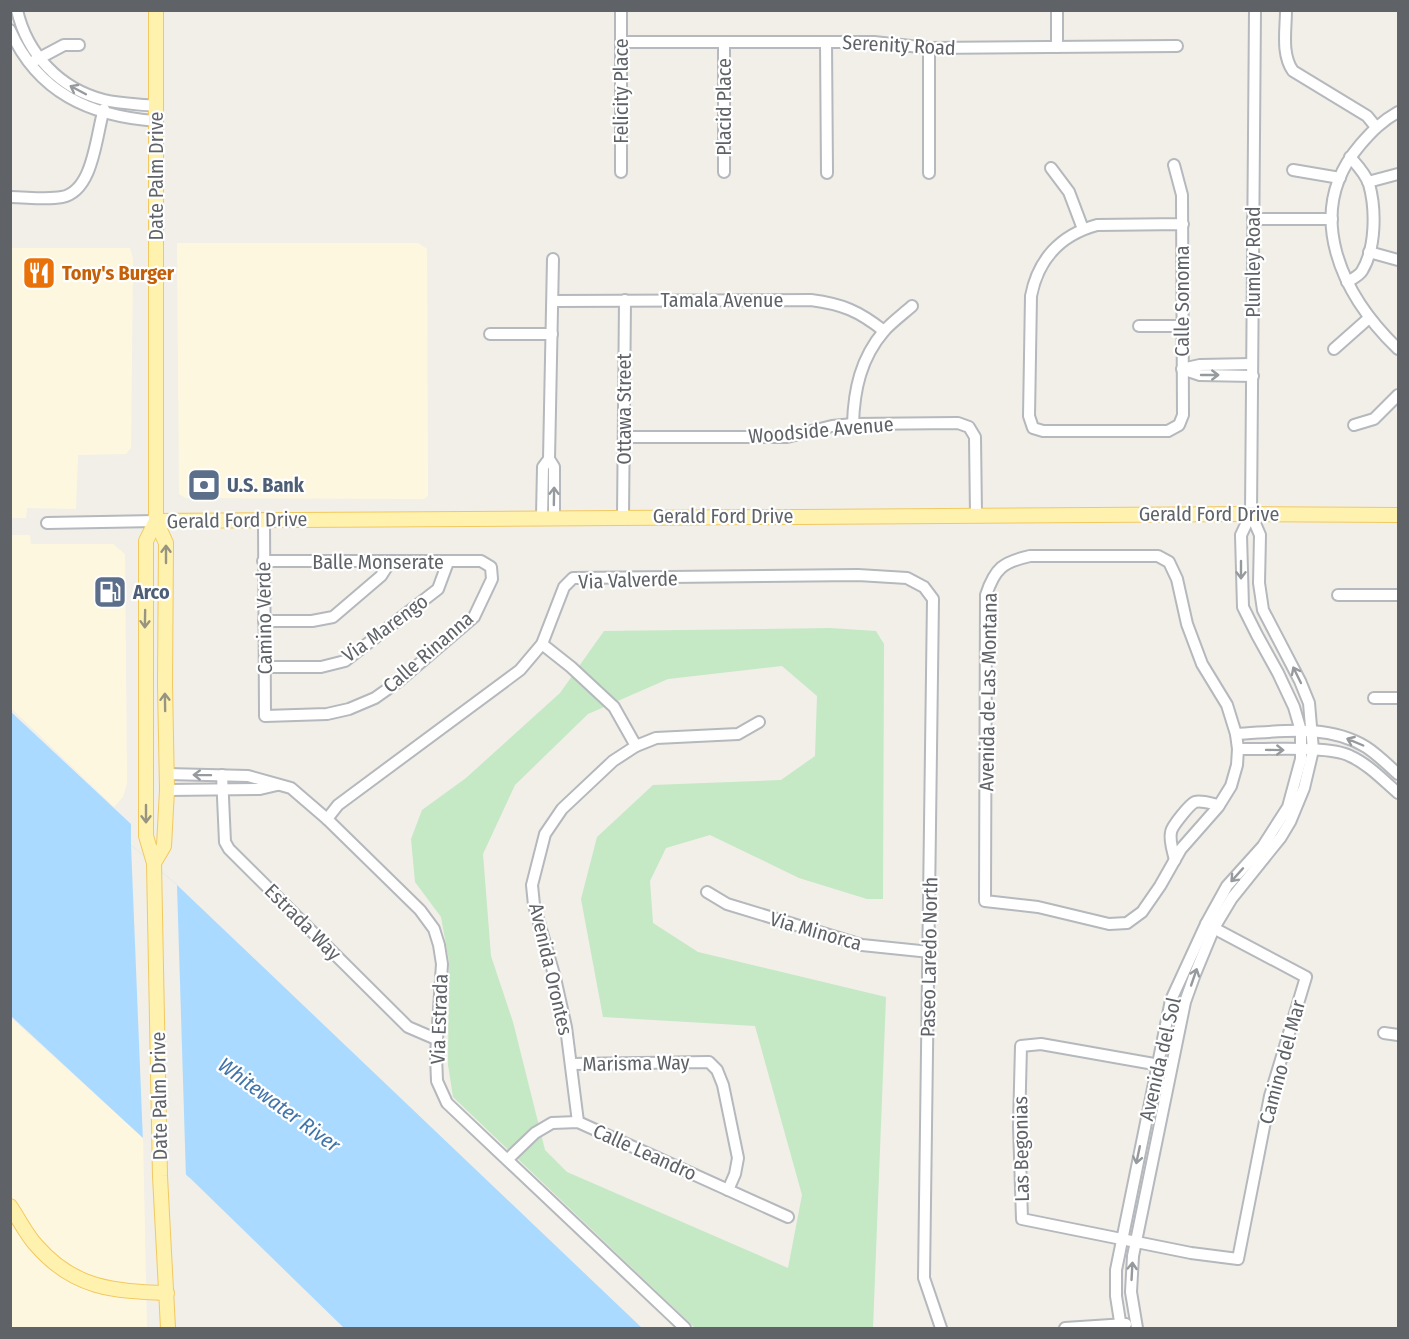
<svg xmlns="http://www.w3.org/2000/svg" width="1409" height="1339" font-family="'Fira Sans Condensed',sans-serif">
<rect width="100%" height="100%" fill="#f1efe8"/>
<g fill="#fef7e0">
<path d="M177 243H418L427 249 428 496 424 499 186 498 179 494Z"/>
<path d="M11 248H130L133 259 131 448 126 454 78 455 76 509 27 508 26 518H11Z"/>
<path d="M10 535H30L31 544H113L125 554 127 783 123 797 114 807 11 708Z"/>
<path d="M10 1017 143 1138 147 1328H11Z"/>
</g>
<path fill="#c5e8c5" fill-rule="evenodd" d="M830 628 876 631 884 644 883 899H867L799 878 710 835 666 848 650 881 653 923 698 952 886 997 873 1328H695L453 1097 448 1065 449 961 441 917 415 882 411 839 422 810 466 778 560 693 604 631ZM782 666 817 696 815 756 781 780 653 785 597 837 581 899 603 1017 755 1026 802 1195 788 1268 567 1172 545 1150 513 1022 491 956 483 854 515 785 588 714 668 679Z"/>
<path fill="#aadaff" d="M10 711 131 824V845L177 885 642 1328H344L191 1179 143 1138 11 1016Z"/>
<path fill="#f1efe8" d="M131 845 177 885 186 1178 143 1142Z"/>
<g fill="none" stroke-linecap="round" stroke-linejoin="round">
<defs>
<g id="minor">
<path d="M17 10C27 54 60 89 104 100 121 104 139 104 155 106"/>
<path d="M1057 10V47"/>
<path d="M1286 10C1286 30 1281 54 1293 71L1367 116 1376 127"/>
<path d="M10 30C38 93 90 116 156 121"/>
<path d="M621 42H874L929 48 1177 46"/>
<path d="M724 42V172"/>
<path d="M826 42 827 173"/>
<path d="M929 48V173"/>
<path d="M34 61 64 45H79"/>
<path d="M1398 112C1382 121 1372 131 1360 145 1302 213 1342 295 1398 349"/>
<path d="M1174 165 1182 195 1183 415 1179 425 1168 431H1043L1033 428 1029 416 1031 296C1038 260 1060 235 1097 225L1183 224"/>
<path d="M1051 168 1069 192 1083 229"/>
<path d="M1293 170 1340 178"/>
<path d="M621 172V10"/>
<path d="M1368 182 1398 174"/>
<path d="M10 197C27 197 46 200 62 197 94 191 96 134 104 109"/>
<path d="M1253 219H1332"/>
<path d="M1369 252 1398 260"/>
<path d="M553 259 549 459 554 467V517"/>
<path d="M1347 282C1352 279 1359 276 1362 271 1376 248 1376 209 1369 184 1365 173 1357 165 1350 157"/>
<path d="M553 301 811 300C842 304 859 311 884 331"/>
<path d="M1139 326H1183"/>
<path d="M490 334H552"/>
<path d="M1334 349 1369 318"/>
<path d="M1252 364 1200 365 1182 369 1200 375 1253 376"/>
<path d="M853 424C854 389 861 358 884 331 892 322 903 314 912 306"/>
<path d="M1354 425 1374 419 1398 395"/>
<path d="M624 437H787L832 426 853 424 958 423 969 427 975 437 976 515"/>
<path d="M542 517 543 467 549 459"/>
<path d="M623 517 625 300"/>
<path d="M47 523 156 521"/>
<path d="M1030 556H1158L1169 562 1177 579 1187 624 1202 664 1227 705 1236 734 1238 749 1237 765 1231 786 1218 807 1181 849 1160 886 1142 912 1127 923 1109 924 1038 907 985 901 986 595C995 568 1003 562 1030 556Z"/>
<path d="M263 561H481L491 567 492 579 474 617 399 681 375 698 349 709 327 714 265 716 264 519"/>
<path d="M1338 595H1398"/>
<path d="M264 621H312L333 617 381 576 390 562"/>
<path d="M542 644 571 667 614 707 636 746 613 761 562 809 545 834 532 885 534 905 555 978 566 1027 578 1122"/>
<path d="M265 667H321L345 661 438 589 448 562"/>
<path d="M1374 698H1398"/>
<path d="M1236 734C1278 732 1327 723 1366 747 1377 754 1388 765 1398 774"/>
<path d="M636 746 656 738 738 734 759 722"/>
<path d="M1238 749C1264 750 1329 745 1350 756 1368 764 1383 780 1398 793"/>
<path d="M167 774 248 776 291 788 327 819 420 910 434 929 439 945 442 964 436 1055 437 1081 447 1103 685 1328"/>
<path d="M222 775 225 842 229 849 408 1027 436 1039"/>
<path d="M167 790 260 789 277 785"/>
<path d="M327 819 338 805 520 670 542 644 564 587 573 578 858 575 907 578 924 587 933 599 924 1278 941 1328"/>
<path d="M1175 860C1173 851 1169 841 1171 832 1172 826 1190 804 1195 802 1202 800 1212 804 1219 805"/>
<path d="M707 892 727 904 862 945 930 952"/>
<path d="M1384 1033 1398 1035"/>
<path d="M571 1064 709 1062 717 1070 723 1085 738 1158 735 1174 728 1190"/>
<path d="M1171 1067 1041 1044 1021 1046 1019 1126 1022 1219 1191 1253 1238 1259 1270 1096 1306 977 1206 924"/>
<path d="M508 1159 535 1133 552 1123 578 1122 788 1217"/>
<path d="M1065 1328 1126 1324"/>
<path d="M1121 1328 1116 1296V1270L1171 1000 1206 924 1227 886 1263 846 1288 807 1301 759V731L1294 707 1278 673 1257 635 1243 607 1241 535 1251 514 1255 10"/>
<path d="M1137 1328 1131 1292 1133 1256 1185 1002 1195 974 1214 928 1232 898 1281 837 1290 822 1304 788 1313 750 1309 703 1300 681 1263 610 1259 583 1260 535 1251 514"/>
</g>
<g id="major">
<path d="M156 521 1251 514 1398 515"/>
<path d="M156 521 146 541V836L154 863 160 1176 168 1328"/>
<path d="M154 863 164 846 167 790 165 684 166 543 156 521V10"/>
<path d="M10 1206C19 1219 26 1234 36 1245 74 1289 113 1291 167 1293"/>
</g>
</defs>
<use href="#minor" stroke="#b5b8bc" stroke-width="14"/>
<use href="#major" stroke="#f2c960" stroke-width="16"/>
<use href="#minor" stroke="#fff" stroke-width="10"/>
<use href="#major" stroke="#fff2af" stroke-width="14"/>
</g>
<defs><path id="oneway-shaft" d="M-6 0H5M1.5-3L5.5 0L1.5 3" fill="none" stroke-width="1.6" stroke-linecap="round" stroke-linejoin="round" transform="scale(1.5)"/></defs>
<g stroke="#979a9d">
<use href="#oneway-shaft" transform="translate(78 90) rotate(-152)"/>
<use href="#oneway-shaft" transform="translate(1210 375)"/>
<use href="#oneway-shaft" transform="translate(554 496) rotate(-89)"/>
<use href="#oneway-shaft" transform="translate(1241 570) rotate(90)"/>
<use href="#oneway-shaft" transform="translate(1297 675) rotate(-116)"/>
<use href="#oneway-shaft" transform="translate(1355 742) rotate(-157)"/>
<use href="#oneway-shaft" transform="translate(1275 750) rotate(1)"/>
<use href="#oneway-shaft" transform="translate(202 775) rotate(-179)"/>
<use href="#oneway-shaft" transform="translate(1237 875) rotate(132)"/>
<use href="#oneway-shaft" transform="translate(1194 977) rotate(-71)"/>
<use href="#oneway-shaft" transform="translate(1138 1155) rotate(102)"/>
<use href="#oneway-shaft" transform="translate(1132 1271) rotate(-87)"/>
</g>
<g stroke="#979581">
<use href="#oneway-shaft" transform="translate(166 554) rotate(-90)"/>
<use href="#oneway-shaft" transform="translate(145 619) rotate(91)"/>
<use href="#oneway-shaft" transform="translate(165 702) rotate(-91)"/>
<use href="#oneway-shaft" transform="translate(146 814) rotate(90)"/>
</g>
<defs>
<symbol id="restaurant-square" viewBox="-11 -11 22 22"><rect x="-9" y="-9" width="18" height="18" rx="4" fill="#e8710a" stroke="#fff"/><path d="M-5-6h1v4h1v-4h1v4h1v-4h1v5L-1.5 .5V6h-2V.5L-5-1ZM5-6V6H3V1.5H1.5Q1.5-4 5-6Z" fill="#fff"/></symbol>
<symbol id="bank-square" viewBox="-11 -11 22 22"><rect x="-9" y="-9" width="18" height="18" rx="4" fill="#5c6f8a" stroke="#fff"/><path d="M-6-4H6V4H-6ZM0-2.3a2.3 2.3 0 1 0 0 4.6a2.3 2.3 0 1 0 0-4.6Z" fill="#fff"/></symbol>
<symbol id="fuel-square" viewBox="-11 -11 22 22"><rect x="-9" y="-9" width="18" height="18" rx="4" fill="#5c6f8a" stroke="#fff"/><path d="M-5.5-6h7V0h2V4h1.3V-2.5L3-4.5l.8-.8L6-3V5H2.5V1h-1V6h-7ZM-4.2-4.7v3.2H.2V-4.7Z" fill="#fff"/></symbol>
</defs>
<g fill-rule="evenodd">
<use href="#restaurant-square" x="20" y="254" width="38" height="38"/>
<use href="#bank-square" x="185" y="466" width="38" height="38"/>
<use href="#fuel-square" x="91" y="573" width="38" height="38"/>
</g>
<g text-anchor="middle" stroke-width="4.5" stroke-linejoin="round" paint-order="stroke">
<g font-size="20" fill="#5f6368" stroke="#fff">
<text transform="translate(899 45) rotate(3)" y="7">Serenity Road</text>
<text transform="translate(621 91) rotate(-90)" y="7">Felicity Place</text>
<text transform="translate(724 107) rotate(-90)" y="7">Placid Place</text>
<text transform="translate(156 176) rotate(-90)" y="7">Date Palm Drive</text>
<text transform="translate(1253 262) rotate(-90)" y="7">Plumley Road</text>
<text x="722" y="307">Tamala Avenue</text>
<text transform="translate(1182 301) rotate(-90)" y="7">Calle Sonoma</text>
<text transform="translate(624 409) rotate(-90)" y="7">Ottawa Street</text>
<text transform="translate(821 430) rotate(-5)" y="7">Woodside Avenue</text>
<text x="1209" y="521">Gerald Ford Drive</text>
<text x="723" y="523">Gerald Ford Drive</text>
<text transform="translate(237 520) rotate(-1)" y="7">Gerald Ford Drive</text>
<text x="378" y="569">Balle Monserate</text>
<text transform="translate(628 580) rotate(-2)" y="7">Via Valverde</text>
<text transform="translate(264 618) rotate(-91)" y="7">Camino Verde</text>
<text transform="translate(385 628) rotate(-36)" y="7">Via Marengo</text>
<text transform="translate(428 652) rotate(-41)" y="7">Calle Rinanna</text>
<text transform="translate(988 692) rotate(-89)" y="7">Avenida de Las Montana</text>
<text transform="translate(303 922) rotate(45)" y="7">Estrada Way</text>
<text transform="translate(816 931) rotate(16)" y="7">Via Minorca</text>
<text transform="translate(929 957) rotate(-89)" y="7">Paseo Laredo North</text>
<text transform="translate(551 969) rotate(77)" y="7">Avenida Orontes</text>
<text transform="translate(439 1019) rotate(-88)" y="7">Via Estrada</text>
<text transform="translate(1160 1059) rotate(-77)" y="7">Avenida del Sol</text>
<text transform="translate(1282 1062) rotate(-75)" y="7">Camino del Mar</text>
<text transform="translate(636 1063) rotate(-1)" y="7">Marisma Way</text>
<text transform="translate(159 1096) rotate(-91)" y="7">Date Palm Drive</text>
<text transform="translate(1021 1149) rotate(-91)" y="7">Las Begonias</text>
<text transform="translate(645 1152) rotate(24)" y="7">Calle Leandro</text>
</g>
<g font-size="20" font-weight="bold" fill="#c56008" stroke="#fff" text-anchor="start">
<text x="62" y="280">Tony's Burger</text>
</g>
<g font-size="20" font-weight="bold" fill="#4e5e75" stroke="#fff" text-anchor="start">
<text x="227" y="492">U.S. Bank</text>
<text x="133" y="599">Arco</text>
</g>
<g font-size="21" font-style="italic" fill="#4174aa" stroke="#fff">
<text transform="translate(279 1105) rotate(36)" y="7">Whitewater River</text>
</g>
</g>
<rect width="1409" height="1339" fill="none" stroke="#5f6368" stroke-width="24"/>
</svg>
